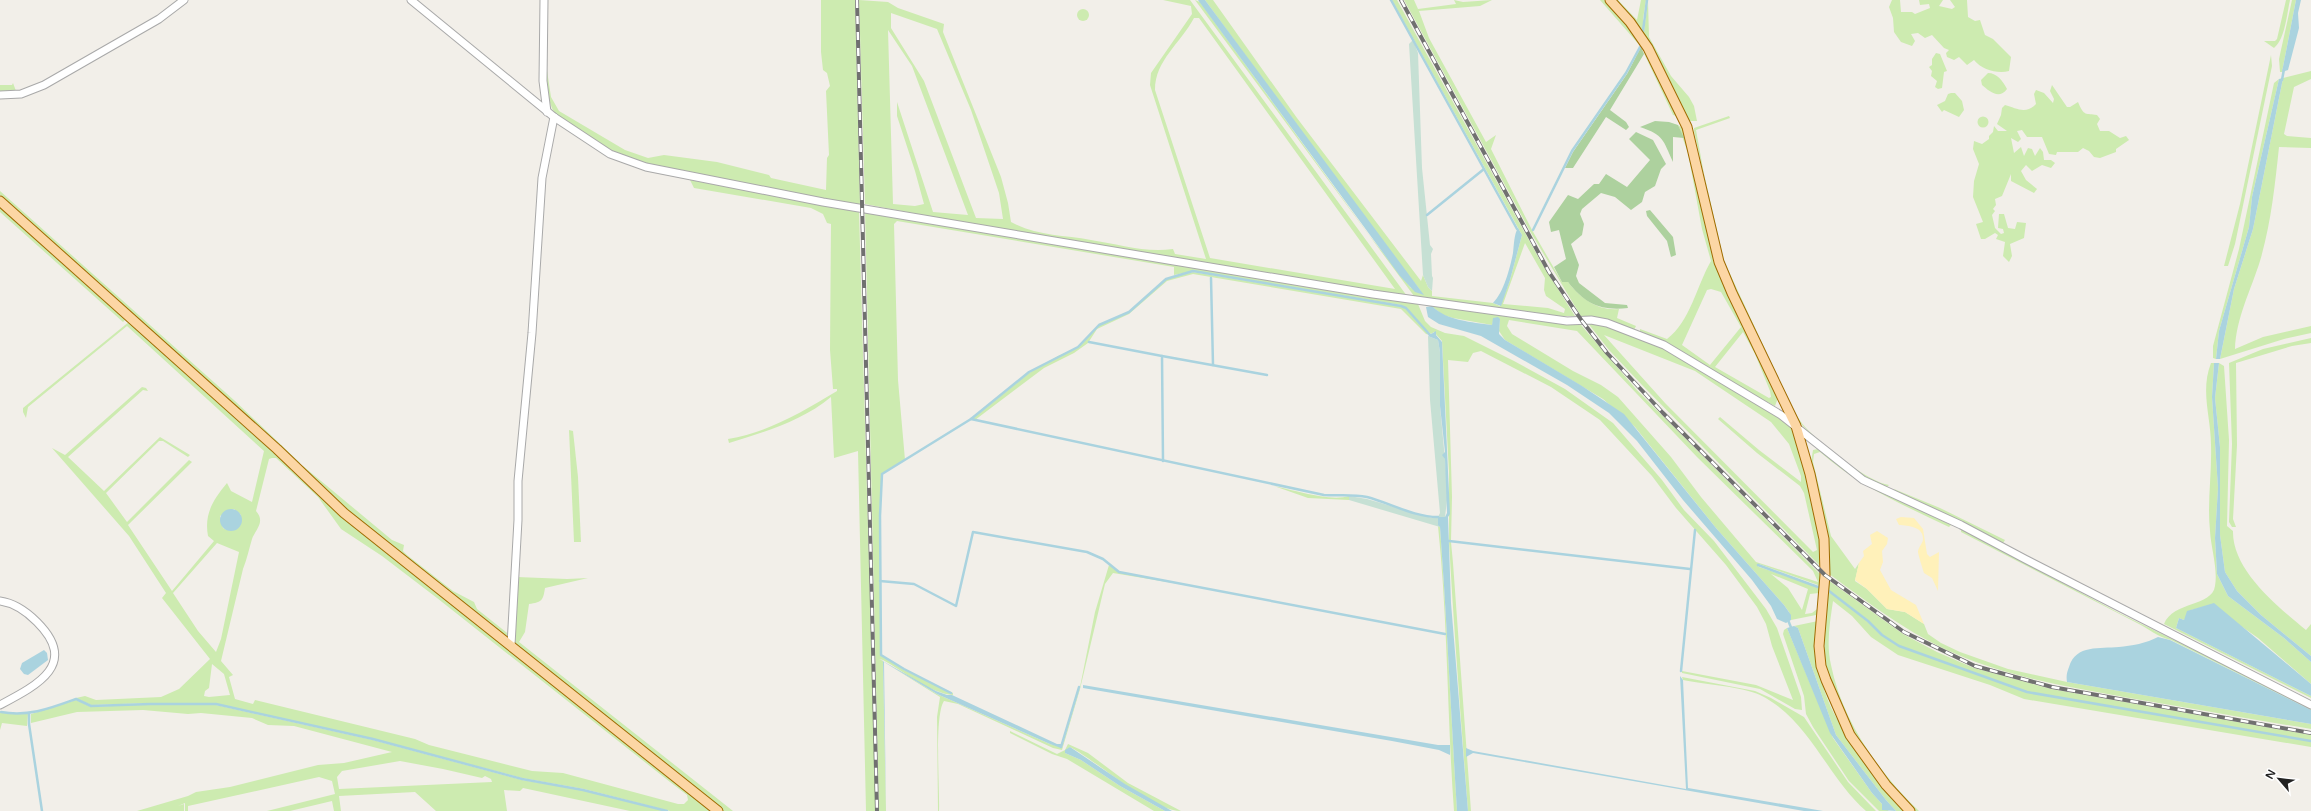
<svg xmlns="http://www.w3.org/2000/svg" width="2311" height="811" font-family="'Varela Round',sans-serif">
<rect width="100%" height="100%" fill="#f2efe9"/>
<g fill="#cdebb0" fill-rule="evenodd">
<path d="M821 0H855L860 205 658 168 612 152 555 114C546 98 546 82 546 64L551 97 559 111 625 150 648 158 664 155 717 162 769 175 771 178 826 190 827 158 829 155 826 91 830 86 827 73 823 70 821 52Z"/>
<path d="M859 0 888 2 898 8 944 24 943 32 1001 177 1008 203 1011 222C1036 236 1063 235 1091 240 1118 244 1145 253 1173 249L1175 254 1206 259 1150 85 1151 73 1192 14 1191 6 1163 0H1190L1407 296 980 226 865 204ZM891 13 937 29 971 110 999 193 1003 219 976 218 924 81 891 28ZM1194 18H1199L1395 289 1210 258 1155 90C1155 60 1181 43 1194 18ZM888 30 912 66 968 215 933 212 897 102V116L915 171 924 204 915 206 893 204Z"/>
<path d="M1195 0 1200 2 1369 235 1411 288 1421 291 1379 238 1205 0H1213L1297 118 1421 281 1423 275 1428 287 1432 291V296L1493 303 1500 306 1510 280 1522 235 1392 0H1397L1541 262 1575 316H1559L1414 296ZM1525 243 1545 278 1544 290 1546 296 1565 309 1564 313 1548 308 1503 304Z"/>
<path d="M1404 0H1414L1418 9 1456 4 1454 0 1463 2 1492 0 1480 6 1419 11 1429 38 1486 142 1496 135 1491 149 1532 230 1562 282H1568C1581 299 1598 311 1619 309L1617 318 1636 326 1634 330 1582 318 1531 233Z"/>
<path d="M1600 0H1606C1637 35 1657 74 1677 116L1673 115 1641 47Z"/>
<path d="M1615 0H1618L1637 20 1641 0H1646L1643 19 1644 31 1648 1 1649 37 1671 76 1689 97 1694 106 1697 121H1688Z"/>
<path d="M1892 0H1900L1901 12H1912L1915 14 1930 8 1929 4 1920 5 1919 0H1943L1939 6 1952 9 1955 7 1950 0H1967L1968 17 1975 21 1980 20 1985 35 1993 39 2011 57 2009 71C1998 74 1982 70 1974 60L1967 65 1959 57 1954 60 1947 57 1946 53 1949 50 1944 48 1932 35 1925 38 1918 33 1911 34 1915 41 1912 46 1901 42 1894 32 1893 18 1889 7Z"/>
<path d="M2286 0H2290C2287 13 2285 40 2274 48L2264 41H2275L2277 39Z"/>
<path d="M2292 0H2296L2282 72H2280L2279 59Z"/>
<circle cx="1083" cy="15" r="6"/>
<path d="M1936 53 1940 54 1947 71 1944 72 1942 88 1938 89 1935 87 1937 81 1931 76 1932 71 1929 67 1932 65V59Z"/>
<path d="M2271 55 2272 66 2235 244 2228 266H2224L2240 204Z"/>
<path d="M2311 71V79L2294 87 2284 134 2287 136 2311 138V148L2279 147C2275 185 2271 224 2260 261 2251 290 2236 318 2235 349L2263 337 2311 326V333L2284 339 2220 359 2234 289 2253 229 2283 78Z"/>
<path d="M1988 73C1997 73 2003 81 2007 89 1999 100 1989 91 1982 85L1981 80Z"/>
<path d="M2279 79 2252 197 2249 227 2219 331 2216 359 2213 358V346L2239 249 2274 83Z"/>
<path d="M13 83 16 91 0 92V85H12Z"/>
<path d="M2052 85 2067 107H2070L2078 102C2084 117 2086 113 2097 115L2100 119 2097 124 2100 131H2109L2120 138 2126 136 2129 140 2116 149V152L2100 158 2094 157 2089 151 2083 148 2078 152H2057L2056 155 2049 154 2042 137H2027L2022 130 2017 131 2021 139 2018 142 2011 138 2014 153 2021 147 2024 156 2028 148 2032 149 2035 156 2040 148 2043 152 2044 160H2051L2055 163 2051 168 2042 165 2032 171 2026 165 2021 171 2026 180 2037 189 2034 193 2011 181V174L2002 196 1995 199 1996 205 1993 209 1995 211 1992 215 1995 228 2001 234 2004 233 2003 229 1998 228 1999 214H2004L2008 228 2015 229 2017 222 2026 223 2024 238 2010 244 2012 256 2009 262 2003 256 2005 242 1996 239 1998 235 1995 233 1985 239H1981L1976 224 1983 222 1973 197 1974 181 1979 164 1973 149 1974 141 1982 144 1989 139V136L1993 132 1994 126 1998 131H2007L1997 124 2001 115 2002 108 2005 105C2016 108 2026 115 2036 104L2034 94 2036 90 2044 93 2053 103 2054 99 2050 91Z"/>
<path d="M1951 93H1955L1962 101 1964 110 1959 117 1944 110 1942 112 1937 105 1945 101 1948 94Z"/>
<path d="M1729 116 1730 118 1696 130 1704 174 1724 261 1790 403C1795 413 1800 422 1807 429 1822 445 1868 482 1889 485L1887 487C1864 482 1811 437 1796 418L1728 275 1723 261 1694 131V128Z"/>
<circle cx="1983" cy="122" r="5.5"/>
<path d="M1678 125 1683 129 1714 259 1778 398 1775 406 1748 392 1670 344 1640 332V329L1667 339C1690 322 1697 285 1711 261L1702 229 1688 153ZM1711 289 1721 292 1741 327 1710 365 1682 345 1707 290ZM1743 332 1755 354 1770 391 1771 397 1769 398 1715 367Z"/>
<path d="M690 180 859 211 876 811H866L858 451 834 458 831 397C802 421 765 432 729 443L728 439C769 432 802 412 837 391V389H833L830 350 831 224 827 223 823 214 811 208 694 188Z"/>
<path d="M0 191 235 401 300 463 297 466 0 195Z"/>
<path d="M0 205 121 315 125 320 123 322 0 212Z"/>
<path d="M865 210 1418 304 1425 321 1431 327 1445 333 1464 336 1514 361 1565 389 1613 423 1662 480 1684 510 1714 541 1766 609 1777 628 1801 697 1802 710 1795 709 1760 689 1682 673V671L1756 685 1793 700 1772 646 1766 624 1757 607 1726 565 1676 508 1652 476 1600 420 1551 387 1481 351 1473 353 1468 362 1448 360 1452 497 1451 541 1449 540V473L1442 341 1434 332 1431 334C1420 326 1413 311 1401 305L1193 271 1174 275V267L897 221 894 224 898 380 905 460 882 474 879 516 881 655 904 670 953 693V695C932 694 903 671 883 660L879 659 883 661 886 811H879Z"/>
<path d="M1193 272 1400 306 1406 309 1430 335 1426 334 1401 309 1193 274 1167 281 1129 314 1097 329 1088 343 1074 353 1044 368 975 420 972 419 1029 373 1058 356 1079 347 1099 325 1129 312 1166 279Z"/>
<path d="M1427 303 1581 325 1636 389 1820 574 1819 610 1816 615 1791 620 1789 612 1784 605 1716 528 1635 427 1603 399 1505 340 1499 331 1500 319 1493 321 1492 325 1453 318 1443 315ZM1509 320 1577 331 1697 457 1813 571 1818 582 1756 562 1701 497 1671 457 1618 397 1601 385 1573 371 1512 334 1507 326ZM1759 564 1818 585V587L1759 567 1757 565ZM1771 574 1808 589 1802 610 1788 588ZM1819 593 1817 609 1812 613 1805 614 1810 594Z"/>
<path d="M130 321 268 446 710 811H670L584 789 522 778 373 739 216 704 150 703 91 705 76 698 85 696 96 700 161 697 179 689 210 659 162 598 166 593 129 536 52 448 65 455 142 387 146 388 148 391 143 390 68 457 104 491 160 437 190 455 188 457 163 441H159L106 493 127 522 189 460 192 462 128 525 172 591 214 541 208 536C204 514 213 500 227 483L231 491 252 502 264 451 127 326 28 407 26 418 23 412V408ZM272 458H276L318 497 341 529 382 556 437 598 670 782 687 795 688 800 684 804H678L563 773 532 771 429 745 415 739 255 700 253 704 235 699 229 677 233 675 221 661 243 569C247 559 249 549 252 539 255 530 266 522 256 511L269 459ZM234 509 241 515 227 530 223 528 220 516ZM217 543 239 552 221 639 216 652 198 631 173 593ZM212 664 224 674 230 695 209 697 204 696 205 691 209 688Z"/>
<path d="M1587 322 1608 326 1666 348 1788 424C1806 448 1821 537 1821 567L1642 385 1609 350ZM1604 335 1695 371 1771 422 1789 444 1801 476V482L1759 450 1720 417 1718 419 1757 453 1800 486 1804 493 1817 550 1813 552 1665 403Z"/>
<path d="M2311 338V343L2292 346 2236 363 2237 445 2233 519 2236 527H2232L2229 522 2232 444 2229 363 2263 349Z"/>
<path d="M2211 363H2214L2212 397 2218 488 2215 538 2217 574 2228 596 2284 638 2311 662V684L2258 638 2211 605 2191 610 2184 620 2179 618 2176 628 2311 696V698L2164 624C2173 601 2212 607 2215 586 2218 569 2211 548 2210 531 2207 502 2212 474 2211 445 2211 417 2200 391 2211 363Z"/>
<path d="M2219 363 2224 366 2229 440 2227 526 2233 531C2232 570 2278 607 2306 630L2311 624V656L2261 615 2237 591 2225 572 2220 535V447L2215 398Z"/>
<path d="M569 430 573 431 578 477 581 542H574Z"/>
<path d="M1818 449 1863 483 1951 525 1949 527C1903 505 1859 486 1820 452L1814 454 1813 462 1831 536 1855 569 1859 563 1855 581 1867 589 1887 609 1905 612 1924 624 1928 634 1941 643 1960 652 2008 669 2067 682 2311 724V729C2250 719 2190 708 2129 698 2071 687 2011 678 1956 654 1909 634 1870 604 1829 574L1811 462 1813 450Z"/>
<path d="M303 466 392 540 404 545 403 551 407 555 453 591 474 602 477 609 511 636 510 639 373 533 300 468Z"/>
<path d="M1274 486C1294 490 1330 502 1349 496V500L1308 498Z"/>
<path d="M1894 489 1940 508 2005 540 2003 543 1940 511 1896 492Z"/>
<path d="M1438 526 1440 527C1447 621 1451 716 1457 811H1454C1447 716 1448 621 1438 526Z"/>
<path d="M1961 529 2121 614 2311 707V710L2171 640C2158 637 2149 629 2137 623L1961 532Z"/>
<path d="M1449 542H1451L1453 563 1471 811H1468C1461 721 1454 632 1449 542Z"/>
<path d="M1109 565 1119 572 1389 624 1221 591 1113 573 1105 584 1080 689 1062 750 1053 748 958 704 944 701C934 716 940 789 939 811H938L937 717 940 697 884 662 937 694 1050 744 1062 747 1080 687 1095 612Z"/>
<path d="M517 577 567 579 588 578 545 588C543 601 542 602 529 604L525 632 519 642 733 811H722L513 642Z"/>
<path d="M1828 580 1903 634 1937 652 1974 668 2051 689 2311 735V741L2027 692 1899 646 1882 635 1868 620 1828 590Z"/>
<path d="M1827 591C1855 602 1873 631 1899 646L2027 692 2298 738 2311 741V747L2024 699 1990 685 1898 655 1871 637 1852 616 1833 601C1830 622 1826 644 1831 665 1842 720 1878 772 1919 811H1914C1879 772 1831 716 1825 661 1823 638 1827 614 1827 591Z"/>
<path d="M1818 621C1819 638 1817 656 1820 673 1828 723 1875 772 1905 811H1896L1886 800 1836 735 1798 628 1794 626Z"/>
<path d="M1787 628 1833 738 1872 793 1882 804 1883 810 1886 809 1889 811H1879L1849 781 1813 727 1806 714 1804 696 1783 634 1784 630Z"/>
<path d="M1682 677 1755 691 1771 698 1804 717 1848 782 1876 811H1866C1827 777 1809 719 1760 695 1743 687 1703 684 1683 680Z"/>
<path d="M76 700 91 707 150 704 216 705 373 740 522 780 583 790 665 811H630L523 788 520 791 504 790 507 811H436L415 792 339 796 341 811H334L332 801 290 811H267L335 794 332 781 319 777 188 806V811H185V803L178 806 184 804V811H137L188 796 196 792 230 787 318 765 344 763 392 752 294 726 268 725 252 718 201 713 188 714 143 710 77 712 31 723V714ZM400 761 443 769 482 778 485 776 491 779 492 782 339 789 337 777 342 771Z"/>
<path d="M0 712 28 714 27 726 2 723 0 730Z"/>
<path d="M1010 731 1057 754 1065 750 1068 744 1088 753 1128 783 1181 811C1152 811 1097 761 1070 747L1065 753 1081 760 1120 786 1165 811H1154L1067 759 1052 754 1010 733Z"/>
</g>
<g fill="#add19e">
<path d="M1641 47 1644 54 1610 110 1626 122 1629 127 1626 130 1606 117 1573 168H1565L1573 152 1627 74Z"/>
<path d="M1655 121 1669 122 1678 125 1684 138 1673 137V162C1663 140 1664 135 1640 127Z"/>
<path d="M1636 132 1653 140 1666 164 1661 169 1655 186 1645 192 1642 202 1631 210 1615 197 1601 193 1582 209 1580 214 1584 224 1582 235 1571 244 1579 265 1576 276 1579 283 1605 303 1627 305 1628 308C1601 311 1585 304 1568 282H1562L1554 267 1566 259 1559 230 1551 232 1549 222 1568 195 1578 199 1594 184H1599L1606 174 1627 187 1650 160 1629 139Z"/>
<path d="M1650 210 1673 237 1676 255 1671 257 1667 241 1647 216 1646 211Z"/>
</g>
<g fill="#c6e0d4">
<path d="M1413 40 1418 53 1422 168 1430 245 1433 249 1431 254 1432 276 1433 278 1432 291 1428 287 1423 275 1409 44Z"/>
<path d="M1428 336 1438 340 1440 352V406L1448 492 1445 517H1438L1440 527 1349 500V496L1367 499 1432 518 1438 517 1440 513 1430 400Z"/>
</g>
<g fill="#fff1ba">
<path d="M1901 517 1914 518 1923 529 1927 554 1930 557 1939 552 1938 591 1932 578 1924 573C1923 570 1918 554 1918 552 1918 548 1922 544 1923 540 1924 526 1908 526 1899 525L1896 519Z"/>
<path d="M1877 531 1888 538 1887 544 1882 551 1883 562 1880 570 1891 590 1916 605 1924 624 1905 612 1887 609 1867 589 1855 580 1859 563 1864 556 1863 551 1872 544 1870 535Z"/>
</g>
<g fill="#aad3df">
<path d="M1198 0H1205L1424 295 1415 292 1400 276Z"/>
<path d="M2296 0H2301L2298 13 2299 28 2288 70 2282 72Z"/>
<path d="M2283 78 2253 229 2234 289 2220 359H2216L2219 331 2249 227 2252 197 2279 79Z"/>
<path d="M1518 228 1522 235 1510 280 1501 306 1493 303C1504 292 1510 268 1513 253 1514 245 1514 234 1518 228Z"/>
<path d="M1432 306C1447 321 1472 322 1492 325L1493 318 1498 317 1500 319 1499 334 1505 340 1582 386 1624 414 1716 528 1784 605 1791 615V620L1786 623 1777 619 1771 606 1752 580 1683 500 1637 441 1609 413 1567 385 1481 336 1439 324 1428 317 1426 307Z"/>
<path d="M1436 331V335L1442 342 1450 514 1448 517 1451 603 1468 811H1457C1451 716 1447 621 1440 527L1438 525V517H1445L1447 513 1445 459 1442 455 1445 452 1440 406V352L1438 340 1428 336Z"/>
<path d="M2214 363H2219L2215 398 2220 447V535L2225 572 2237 591 2261 615 2311 656V662L2284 638 2228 596 2217 574 2215 538 2218 488 2212 397Z"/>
<circle cx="231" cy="520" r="11"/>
<path d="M2214 603 2311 684V696L2176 628 2179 618 2184 620 2187 611Z"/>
<path d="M1794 626 1798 628 1836 735 1886 800 1896 811 1882 810V804L1872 793 1830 733 1787 628Z"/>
<path d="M2158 637 2170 640 2311 710V724L2067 682C2066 676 2067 672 2069 667 2076 644 2100 649 2119 647 2131 646 2147 643 2158 637Z"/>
<path d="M44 650 47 653 48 660 28 675 24 674 20 669 22 663Z"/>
<path d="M879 659 936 691 947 695H952L1057 744H1063L1061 748 1050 744 937 694 884 662 886 811 883 661Z"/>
<path d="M1680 676 1683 680 1688 788 1823 811H1804L1473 753 1466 757V748L1473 751 1686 789Z"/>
<path d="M1083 685 1438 745H1450V755L1439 750 1392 741 1083 688Z"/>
<path d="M1070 747 1125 784 1172 811H1165L1120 786 1081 760 1065 753V750Z"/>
</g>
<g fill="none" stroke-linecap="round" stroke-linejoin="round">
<g stroke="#aad3df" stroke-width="2.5">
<path d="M1391 0 1517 229"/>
<path d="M1643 31 1647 0"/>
<path d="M2282 80 2284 69"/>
<path d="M1427 215 1484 169"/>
<path d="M1533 230 1572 151 1626 73 1640 47"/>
<path d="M1211 278 1213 365"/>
<path d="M1089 342 1162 356 1163 461"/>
<path d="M1162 356 1267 375"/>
<path d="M971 419 1324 495C1339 496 1352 494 1367 497 1390 503 1414 517 1438 517"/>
<path d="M1449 541 1690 569"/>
<path d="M1758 565 1818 587"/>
<path d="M880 581 914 584 956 606 973 532 1087 552 1103 559 1119 572 1445 634"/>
<path d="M1829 591 1868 621 1882 635 1899 646 2027 692 2311 741"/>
<path d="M1788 620 1792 630"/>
<path d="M1681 671 1695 530"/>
<path d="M951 693 904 669 881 655 880 516 882 474 971 419 1029 372 1078 347 1099 325 1129 312 1166 279 1193 271 1401 306 1406 308 1430 335"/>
<path d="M1 712C29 717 51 708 76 699L91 706 150 704H216L373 739 522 779 583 790 667 811"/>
<path d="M29 714V724L42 811"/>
<path d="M1061 747 1079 687"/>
</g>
<defs>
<g id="minor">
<path d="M411 0 554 117 610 154 646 167 823 202 1174 261 1373 294 1567 321 1591 320 1607 323 1664 345 1781 415 1863 480 1961 525 2025 559 2311 705"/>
<path d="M544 0 543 81 547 112"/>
<path d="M0 95 21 94 44 85 159 19 184 0"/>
<path d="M0 601C15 603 26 611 37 622 79 664 38 685 0 705"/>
<path d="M511 645 518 520V481L532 333 542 178 554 117"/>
</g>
<g id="major">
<path d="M1610 0 1630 22 1648 48 1687 127 1719 262 1732 293 1796 426 1810 474 1824 539 1825 575 1819 646 1821 666 1826 680 1850 735 1886 785 1910 811"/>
<path d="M0 201 277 449 344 513 718 811"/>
</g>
</defs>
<use href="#minor" stroke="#a9a9a9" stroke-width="9"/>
<use href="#major" stroke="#a06b00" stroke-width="11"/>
<use href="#minor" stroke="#fff" stroke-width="7"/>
<use href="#major" stroke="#fcd6a4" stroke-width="9"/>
<defs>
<g id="rail">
<path d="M857 0 877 811"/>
<path d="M1401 0 1549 272 1582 321 1607 353 1663 413 1825 575 1904 632 1975 666 2052 687 2311 733"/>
</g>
</defs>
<use href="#rail" stroke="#707070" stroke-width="4"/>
<use href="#rail" stroke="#fff" stroke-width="2.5" stroke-dasharray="8" stroke-linecap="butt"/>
</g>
<g transform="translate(2279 779) rotate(298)" stroke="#ffffff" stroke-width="3" paint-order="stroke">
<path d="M0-3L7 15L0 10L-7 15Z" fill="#222222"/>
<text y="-6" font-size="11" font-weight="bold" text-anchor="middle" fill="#222222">N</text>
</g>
</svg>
